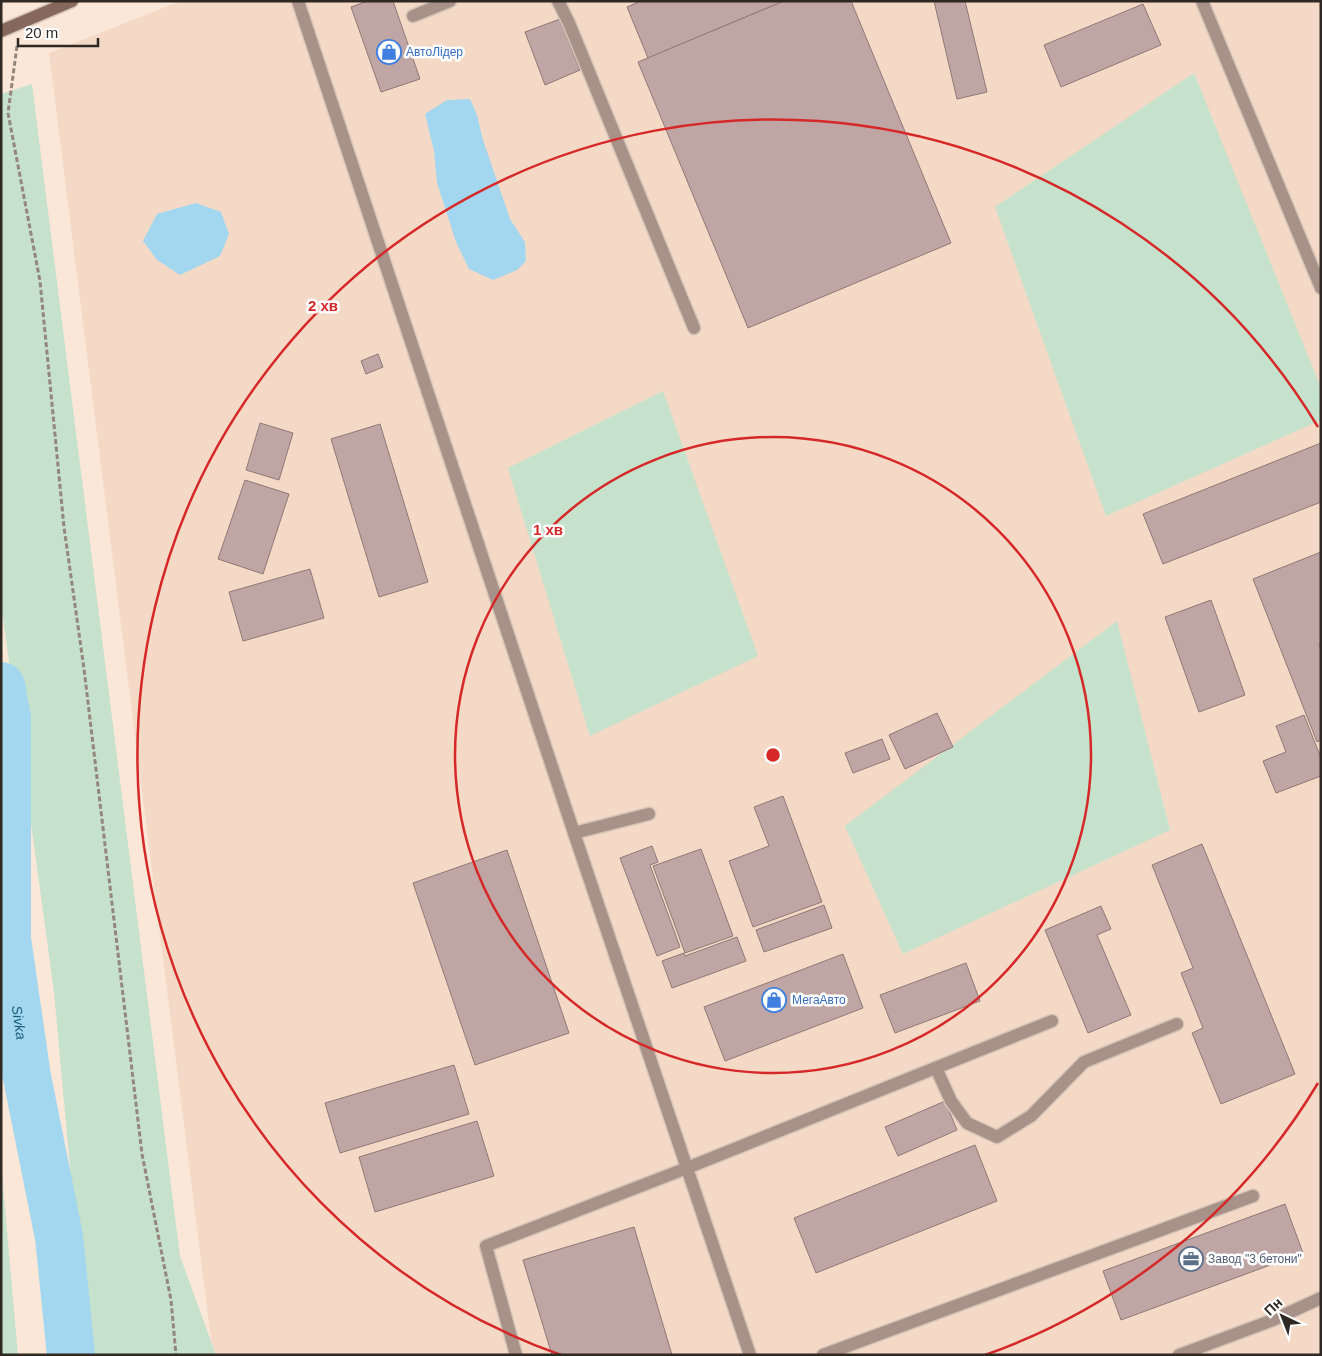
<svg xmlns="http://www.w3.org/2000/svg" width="1322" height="1356" font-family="Helvetica,sans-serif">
<rect width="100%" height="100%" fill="#fae7d8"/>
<path fill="#f4dac6" d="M181 1H1321V1355H216L211 1340 49 53Z"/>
<g fill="#c6e1cc">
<path d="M1194 73 1321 388V420L1106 516 995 207Z"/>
<path d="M32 84 180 1256 216 1355H87L54 992 1 603V94Z"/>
<path d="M663 391 758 656 590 736 508 468Z"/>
<path d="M1117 621 1170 830 903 954 845 826Z"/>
<path d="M1 1163 18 1355H1Z"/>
</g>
<g fill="#a2d7ef">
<path d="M470 99 477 115 483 140 510 219 525 242 526 261 517 270 493 280 469 269 456 242 437 183 434 151 425 114 447 100Z"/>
<path d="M196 203 221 212 229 234 220 256 180 275 157 260 143 241 157 214Z"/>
</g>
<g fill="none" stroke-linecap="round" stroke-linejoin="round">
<path stroke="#a2d7ef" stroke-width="48" id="s1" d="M1 686 7 718V939L27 1077 59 1237 71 1355"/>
</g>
<g fill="#bfa6a4" stroke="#8f7876">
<path d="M368 1H393L420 79 381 92 351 7Z"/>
<path d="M641 1H784L648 58 627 7Z"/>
<path d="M784 1H851L951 243 748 328 638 62Z"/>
<path d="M934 1H965L987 92 957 99Z"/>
<path d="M1143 4 1161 45 1061 87 1044 45Z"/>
<path d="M560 19 580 70 545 85 525 32Z"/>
<path d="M378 354 383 367 366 374 361 361Z"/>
<path d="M260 423 293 433 279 480 246 470Z"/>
<path d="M380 424 428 582 379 597 331 439Z"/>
<path d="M1321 443V502L1163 564 1143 514Z"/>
<path d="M245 480 289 494 263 574 218 559Z"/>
<path d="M1321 552V643L1319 644 1321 650V740L1317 742 1253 579Z"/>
<path d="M310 569 324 618 243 641 229 592Z"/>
<path d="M1211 600 1245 695 1199 712 1165 617Z"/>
<path d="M937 713 953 747 905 769 889 735Z"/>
<path d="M1304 715 1321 758V776L1276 793 1263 761 1286 752 1276 726Z"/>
<path d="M882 739 890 759 853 773 845 753Z"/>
<path d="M783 796 822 902 753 927 729 861 769 846 754 807Z"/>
<path d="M1202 844 1295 1074 1221 1104 1192 1033 1203 1028 1181 973 1193 968 1152 865Z"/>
<path d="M652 846 658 862 650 865 680 947 657 956 620 858Z"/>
<path d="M701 849 733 936 685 953 653 866Z"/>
<path d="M507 850 569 1033 475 1065 413 883Z"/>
<path d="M824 905 832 928 764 952 756 930Z"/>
<path d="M1101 906 1111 929 1097 935 1131 1015 1088 1033 1045 930Z"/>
<path d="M737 937 746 961 672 988 662 961 684 953 685 956Z"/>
<path d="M843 954 863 1008 725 1061 704 1007Z"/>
<path d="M966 963 980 1001 895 1033 880 995Z"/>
<path d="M454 1065 469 1114 340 1153 325 1103Z"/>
<path d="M945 1101 957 1130 898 1156 885 1127Z"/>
<path d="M477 1121 494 1176 375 1212 359 1157Z"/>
<path d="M975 1145 997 1201 816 1273 794 1218Z"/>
<path d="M1285 1204 1303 1253 1121 1320 1103 1271Z"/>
<path d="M634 1227 672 1355H552L523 1260Z"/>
</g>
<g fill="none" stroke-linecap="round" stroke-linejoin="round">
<defs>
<g id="lane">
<path d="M558 1 569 23 694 328"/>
<path d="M1202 1 1321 288"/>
<path d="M413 16 450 1"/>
<path d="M574 833 649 814"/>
<path d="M936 1068 951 1101 967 1123 997 1137 1031 1116 1084 1062 1177 1024"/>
<path d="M516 1355 486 1246 687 1168 1052 1021"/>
<path d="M1179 1355 1273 1320 1321 1298"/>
</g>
<g id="street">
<path d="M298 1 574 833 750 1355"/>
<path d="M823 1355 1253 1196"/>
</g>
<path id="secondary" d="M1 31 72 1"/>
</defs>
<use href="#lane" stroke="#d5c5b7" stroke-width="15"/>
<use href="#street" stroke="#d5c5b7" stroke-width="15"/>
<use href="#secondary" stroke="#d5c5b7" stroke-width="15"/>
<path stroke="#93867c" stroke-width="3" stroke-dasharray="5 2.5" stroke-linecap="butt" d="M17 46 8 113 40 281 64 527 84 669 142 1154 171 1300 176 1355"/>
<use href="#lane" stroke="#a79189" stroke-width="12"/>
<use href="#street" stroke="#a79189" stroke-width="12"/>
<use href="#secondary" stroke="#86675b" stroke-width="12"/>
</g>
<g fill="none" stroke="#d62828" stroke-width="2.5">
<circle cx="773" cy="755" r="318"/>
<path d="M1318 1083A636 636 0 0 1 985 1355M561 1355A636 636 0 1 1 1318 427"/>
</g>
<defs>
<symbol id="shop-ring" viewBox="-11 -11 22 22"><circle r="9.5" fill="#fff" stroke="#3f7fe0" stroke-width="1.5"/><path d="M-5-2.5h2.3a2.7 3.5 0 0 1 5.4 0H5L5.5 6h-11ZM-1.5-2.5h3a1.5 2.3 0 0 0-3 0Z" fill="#3f7fe0"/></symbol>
<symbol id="office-ring" viewBox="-11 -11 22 22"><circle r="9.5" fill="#fff" stroke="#5c6f8a" stroke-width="1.5"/><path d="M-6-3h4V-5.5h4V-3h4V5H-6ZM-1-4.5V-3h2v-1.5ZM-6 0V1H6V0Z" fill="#5c6f8a"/></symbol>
</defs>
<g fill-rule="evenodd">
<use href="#shop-ring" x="375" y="38" width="28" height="28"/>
<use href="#shop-ring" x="760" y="986" width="28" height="28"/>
<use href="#office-ring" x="1177" y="1245" width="28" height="28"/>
</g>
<g text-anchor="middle" stroke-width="5" stroke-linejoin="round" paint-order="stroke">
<g font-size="12" fill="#366cbe" stroke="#fff" text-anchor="start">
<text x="406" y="56">АвтоЛідер</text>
<text x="792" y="1004">МегаАвто</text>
</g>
<g font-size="12" fill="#4e5e75" stroke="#fff" text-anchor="start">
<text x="1208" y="1263">Завод "3 бетони"</text>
</g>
<g font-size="14" font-style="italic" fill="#175a73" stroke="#fff">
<text dy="5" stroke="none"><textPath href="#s1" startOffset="338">Sivka</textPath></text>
</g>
</g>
<circle cx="773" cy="755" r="8" fill="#d62828" stroke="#fff" stroke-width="2.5"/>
<g font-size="15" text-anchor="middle" font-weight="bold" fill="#d62828" stroke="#fff" stroke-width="5" stroke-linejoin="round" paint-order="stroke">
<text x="323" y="311">2 хв</text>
<text x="548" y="535">1 хв</text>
</g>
<rect width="1322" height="1356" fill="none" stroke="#2f2823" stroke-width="5"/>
<g transform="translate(1282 1316) rotate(317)" stroke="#ffffff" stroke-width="4" paint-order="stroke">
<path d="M0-4L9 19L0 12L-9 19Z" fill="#2f2823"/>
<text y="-8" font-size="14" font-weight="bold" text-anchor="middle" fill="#2f2823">Пн</text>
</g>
<path d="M18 38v8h80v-8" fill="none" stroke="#2f2823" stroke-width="2.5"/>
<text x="25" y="38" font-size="15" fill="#2f2823" stroke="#ffffff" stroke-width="4" paint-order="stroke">20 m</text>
</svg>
